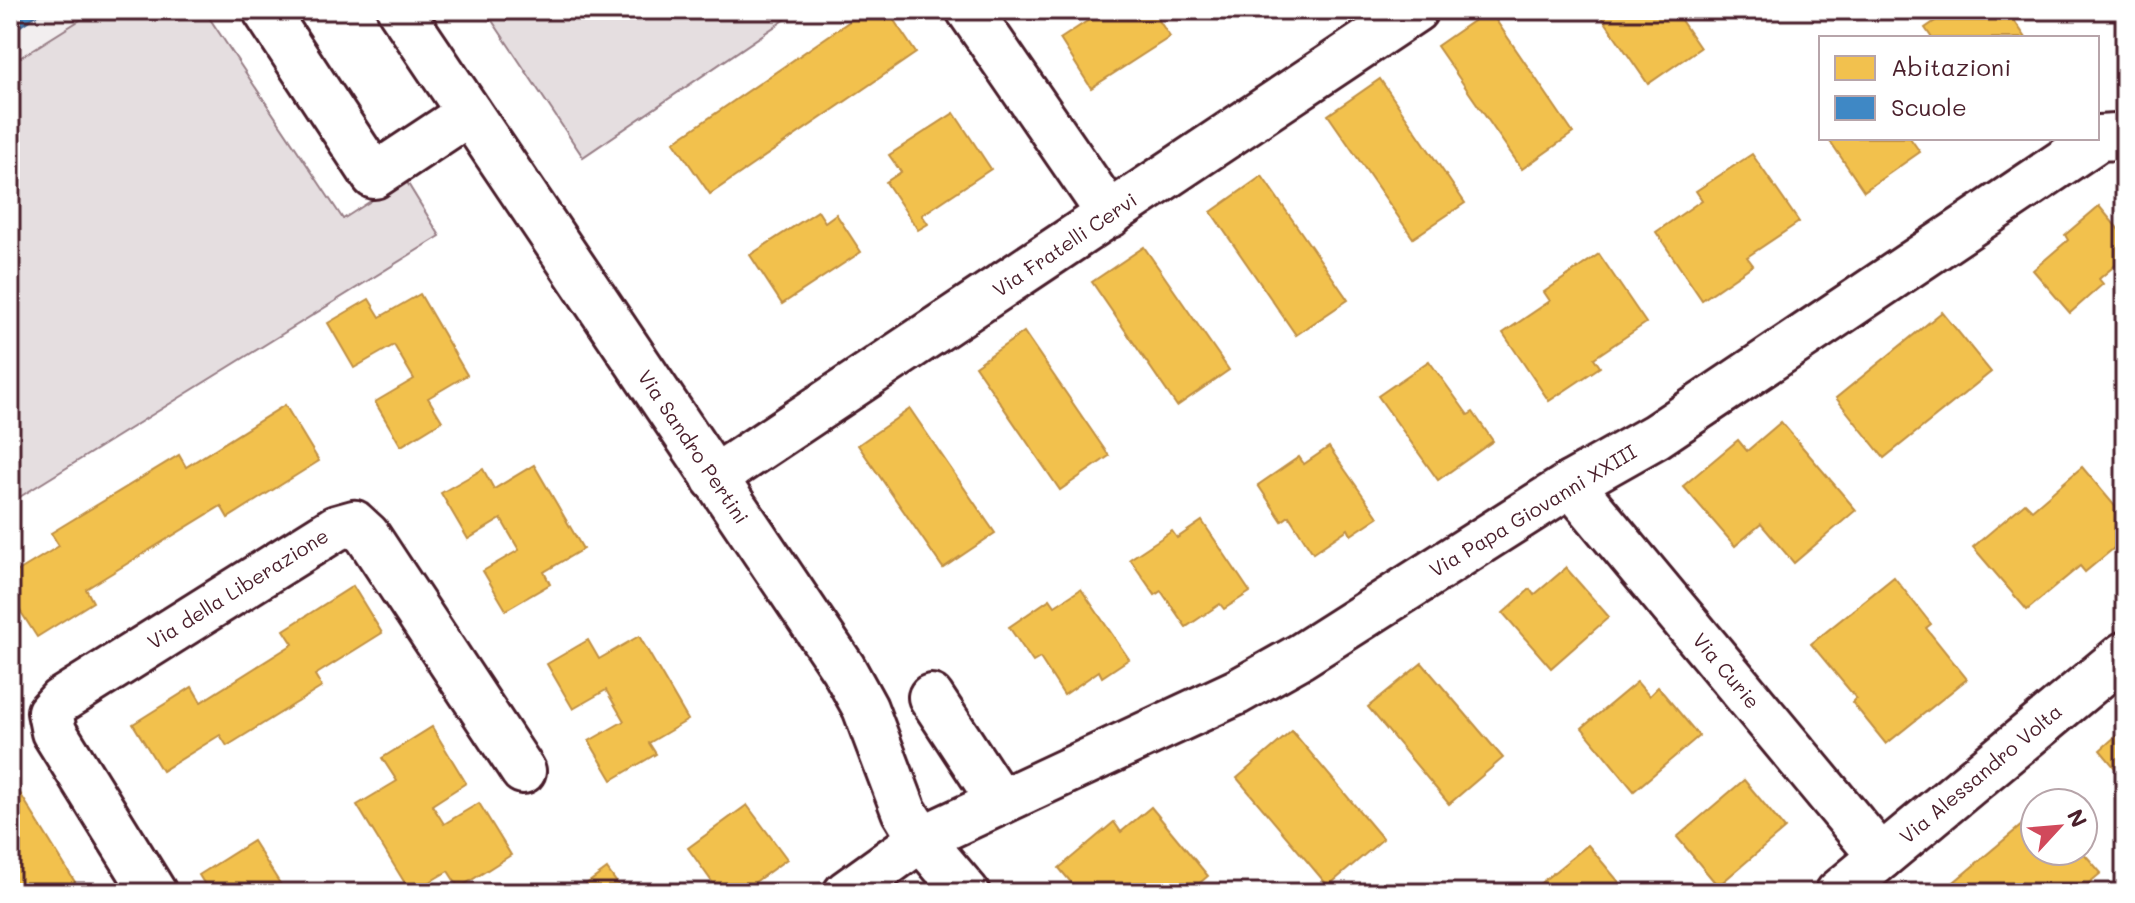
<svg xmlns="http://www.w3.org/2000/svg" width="2135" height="903" font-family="Mali,sans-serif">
<rect width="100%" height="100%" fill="#fff"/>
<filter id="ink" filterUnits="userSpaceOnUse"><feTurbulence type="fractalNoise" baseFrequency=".0125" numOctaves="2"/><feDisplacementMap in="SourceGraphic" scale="16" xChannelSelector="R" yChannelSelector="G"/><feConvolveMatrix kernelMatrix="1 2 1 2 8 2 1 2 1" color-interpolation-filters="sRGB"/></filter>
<g filter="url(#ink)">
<path fill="#f2eeef" d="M10 10H96L10 64Z"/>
<g fill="#e5dee0" stroke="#987e86" stroke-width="2">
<path d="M96 10H204L343 219 405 179 440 236 10 503V64Z"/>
<path d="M485 10H799L583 157Z"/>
</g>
<g fill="#f2c14e" stroke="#c09044" stroke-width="2">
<path d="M866 10H887L916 53 710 194 674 142Z"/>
<path d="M1104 10H1152L1170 37 1091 88 1060 39Z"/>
<path d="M1227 10H1242L1245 13 1234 20Z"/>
<path d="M1489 10 1573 133 1522 169 1437 46Z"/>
<path d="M1597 10H1674L1700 48 1648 84Z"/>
<path d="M1951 10H2007L2026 38H1932L1925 28Z"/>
<path d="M1380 79 1465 203 1413 238 1328 115Z"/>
<path d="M954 113 991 169 922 215 928 224 918 230 886 182 901 172 889 155Z"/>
<path d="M1828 138H1910L1920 152 1864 191Z"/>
<path d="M1752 154 1799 222 1747 257 1753 265 1702 300 1656 232 1702 200 1696 191Z"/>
<path d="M1262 176 1348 300 1296 335 1211 212Z"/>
<path d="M2099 206 2125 237V257L2099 279 2103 284 2070 313 2033 270 2068 240 2065 235Z"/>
<path d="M818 211 825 222 836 214 861 252 782 304 750 255Z"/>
<path d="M1144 247 1229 370 1177 406 1092 282Z"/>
<path d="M1599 254 1646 323 1594 358 1600 367 1549 401 1503 333 1550 301 1544 292Z"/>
<path d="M420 294 467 375 428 398 442 421 401 446 375 402 414 379 394 345 354 368 328 323 369 299 380 317Z"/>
<path d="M1942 312 1991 372 1884 458 1836 398Z"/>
<path d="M1024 332 1109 456 1060 490 975 366Z"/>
<path d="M1429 361 1468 415 1473 412 1493 441 1438 480 1378 396Z"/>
<path d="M285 405 319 461 228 518 221 506 86 589 93 602 37 637 10 595V576L59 546 51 533 179 455 186 467Z"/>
<path d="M910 409 995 533 943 568 858 445Z"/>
<path d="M1781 422 1856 510 1794 563 1761 524 1735 546 1683 486 1738 440 1747 451Z"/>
<path d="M1329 447 1378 517 1351 535 1348 529 1313 553 1289 516 1282 521 1258 485 1299 457 1304 464Z"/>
<path d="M534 465 583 549 544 572 550 584 506 610 483 571 519 550 501 519 468 539 441 493 483 469 494 489Z"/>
<path d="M2082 467 2125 518V539L2085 572 2080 566 2027 610 1973 547 2025 503 2032 510Z"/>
<path d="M1202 521 1250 592 1224 609 1220 604 1186 627 1161 591 1155 595 1130 559 1172 531 1177 538Z"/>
<path d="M1566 568 1609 617 1551 668 1503 613 1530 589 1534 595Z"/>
<path d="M1894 577 1931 624 1926 628 1967 679 1886 744 1852 702 1856 698 1811 644Z"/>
<path d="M353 586 382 633 315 675 322 687 227 746 220 735 162 771 133 724 192 687 201 702 293 644 284 630Z"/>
<path d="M1081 589 1129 659 1102 677 1099 671 1064 695 1040 658 1033 662 1009 627 1050 599 1055 606Z"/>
<path d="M639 636 688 720 649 743 656 754 612 780 589 741 624 721 606 690 573 709 547 664 588 640 599 659Z"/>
<path d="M1422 663 1503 758 1449 804 1368 707Z"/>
<path d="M1637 682 1649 696 1658 687 1699 736 1634 791 1582 728Z"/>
<path d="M432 727 466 783 432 805 444 824 479 803 511 855 459 888 448 871 411 893 357 805 397 781 382 758Z"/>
<path d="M2125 728V780L2100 750Z"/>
<path d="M1292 731 1383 839 1328 886 1237 778Z"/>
<path d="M10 777 78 887 68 893H10Z"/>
<path d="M1744 780 1785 829 1718 886 1677 837Z"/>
<path d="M747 805 787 859 740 893H720L688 848Z"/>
<path d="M1151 807 1208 876 1188 893H1080L1059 868 1114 822 1121 832Z"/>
<path d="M2035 814V851H2082L2101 873 2077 893H1963L1954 882Z"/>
<path d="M253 841 286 893H210L199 875Z"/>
<path d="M1588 845 1628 893H1535L1532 890Z"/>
<path d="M607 869 624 893H574Z"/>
</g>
<path fill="#3f88c5" stroke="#426897" stroke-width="2" d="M10 10H44L10 33Z"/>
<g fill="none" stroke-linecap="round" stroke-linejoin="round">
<defs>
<g id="minor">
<path d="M265 10 374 176 469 113"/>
<path d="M400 10 843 668 865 708 904 811 921 839 967 893"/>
<path d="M969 10 1110 215"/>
<path d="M714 478 1415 10"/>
<path d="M1571 484 1881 857"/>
<path d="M931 697 1000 802"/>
<path d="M154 893 54 732 50 712 60 701 336 528 354 523 367 535 523 771"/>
<path d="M846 893 921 839 1237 692 1301 656 1571 484 1656 436 2099 138 2116 137 2125 141"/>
<path d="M1838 893 2125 654"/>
</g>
</defs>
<use href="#minor" stroke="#4a1f2b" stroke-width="50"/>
<use href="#minor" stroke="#fff" stroke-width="44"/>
</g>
</g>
<g text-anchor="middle" stroke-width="8" stroke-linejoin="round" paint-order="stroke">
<g font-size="20" fill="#4a1f2b" stroke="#fff">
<text transform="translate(1065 245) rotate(-34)" y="7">Via Fratelli Cervi</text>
<text transform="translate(693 447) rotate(56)" y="7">Via Sandro Pertini</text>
<text transform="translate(1533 511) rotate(-31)" y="7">Via Papa Giovanni XXIII</text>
<text transform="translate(238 589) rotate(-32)" y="7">Via della Liberazione</text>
<text transform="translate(1726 671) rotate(50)" y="7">Via Curie</text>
<text transform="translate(1981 774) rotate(-40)" y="7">Via Alessandro Volta</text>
</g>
</g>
<rect width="2135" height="903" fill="none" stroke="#fff" stroke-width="40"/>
<rect x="20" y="20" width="2095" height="863" fill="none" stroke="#4a1f2b" stroke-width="3" filter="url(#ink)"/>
<rect x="1819" y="36" width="280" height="104" fill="#ffffff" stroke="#b7a5aa" stroke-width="2"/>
<rect x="1835" y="56" width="40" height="24" fill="#f2c14e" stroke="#b7a5aa" stroke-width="2"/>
<text x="1891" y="76" font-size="24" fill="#4a1f2b">Abitazioni</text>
<rect x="1835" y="96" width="40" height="24" fill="#3f88c5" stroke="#b7a5aa" stroke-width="2"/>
<text x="1891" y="116" font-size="24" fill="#4a1f2b">Scuole</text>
<g transform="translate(2059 827) rotate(64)"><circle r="38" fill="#ffffff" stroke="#b7a5aa" stroke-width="2"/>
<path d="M0-6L14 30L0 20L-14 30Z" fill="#d1495b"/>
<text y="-12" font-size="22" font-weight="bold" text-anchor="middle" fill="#4a1f2b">N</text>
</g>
</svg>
